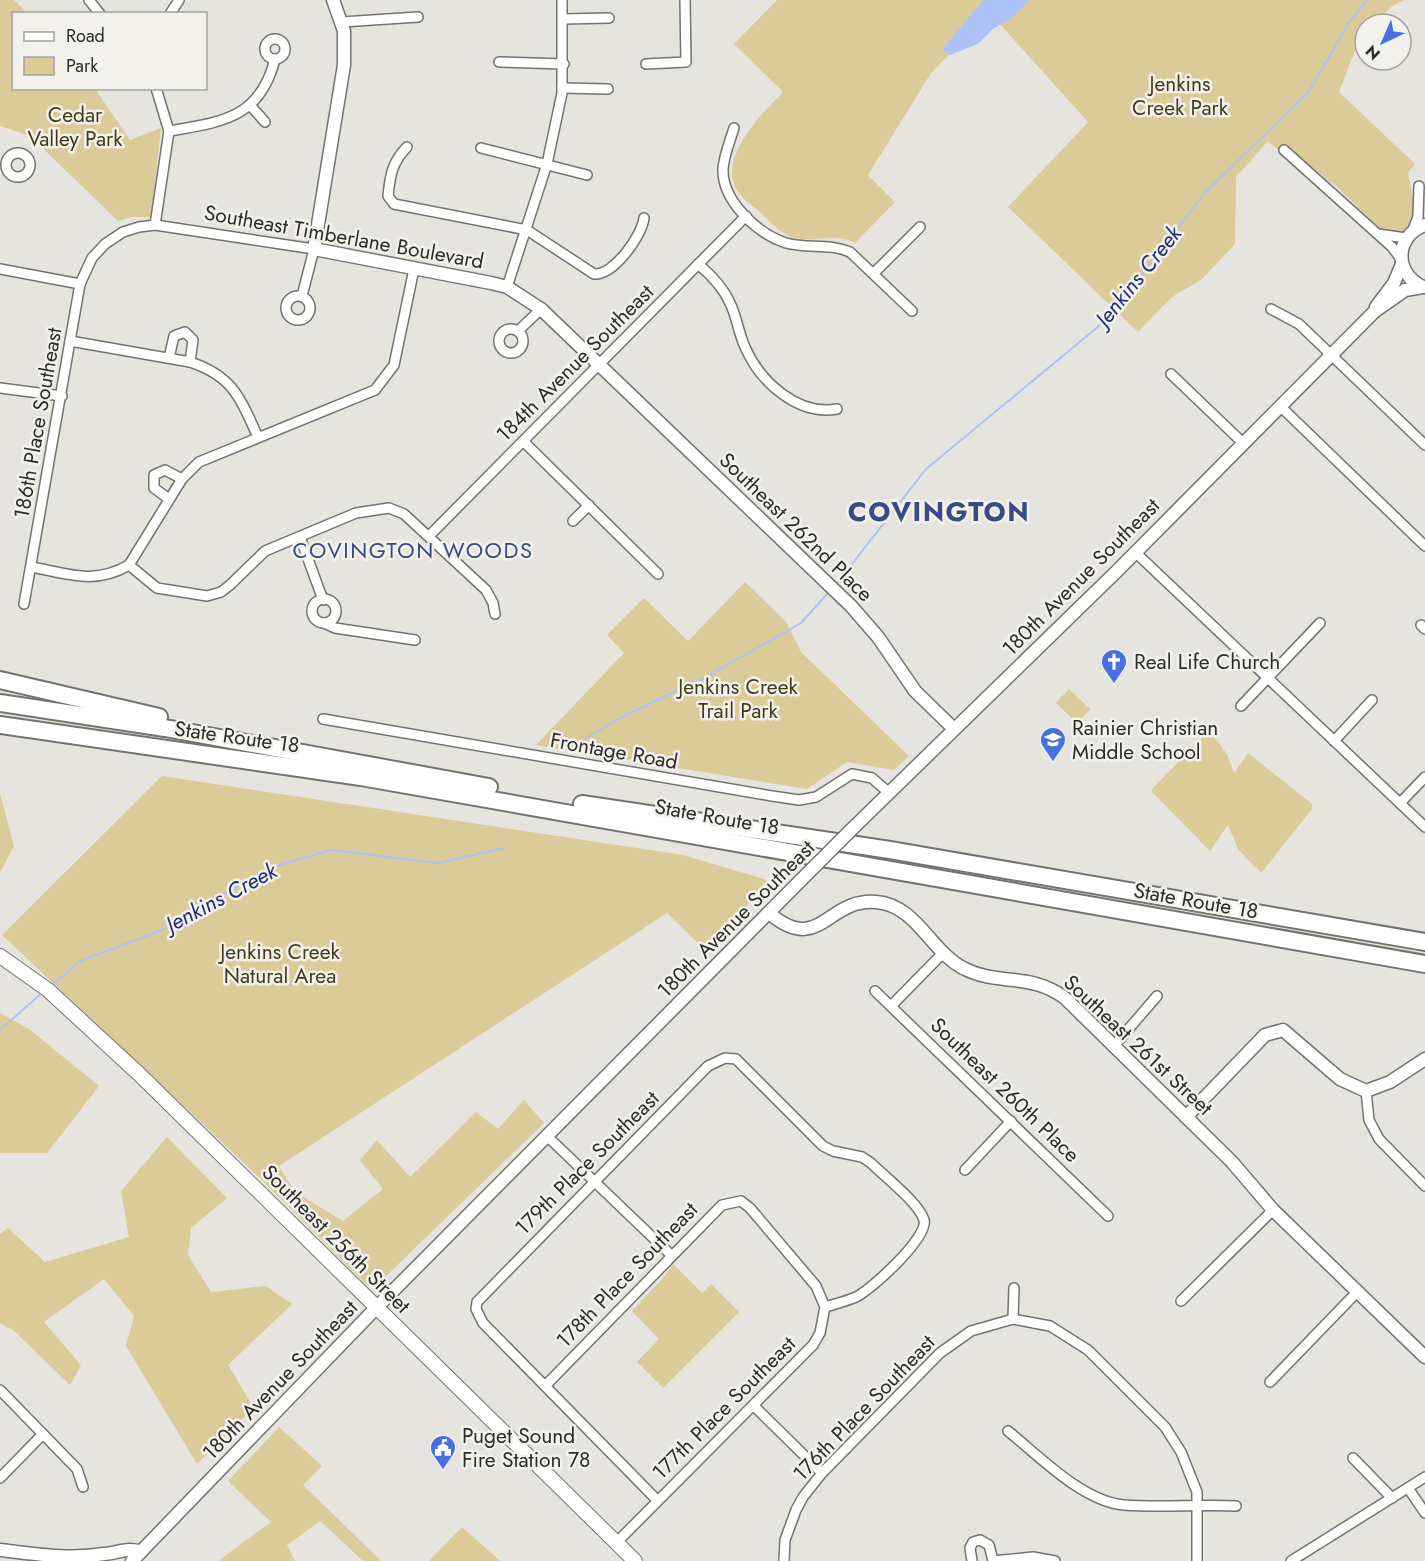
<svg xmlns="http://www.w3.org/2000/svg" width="1425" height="1561" font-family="Jost,sans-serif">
<rect width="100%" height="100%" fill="#e5e4de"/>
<g fill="#dbcb98">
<path d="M0 0H14L27 13 14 14V88L95 89 130 140 161 128 151 217H131L118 221 30 136 0 126Z"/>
<path d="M777 0H1404L1391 7 1373 24H1365V32L1360 38 1339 92 1415 164 1408 172 1414 205 1413 223 1401 234H1390L1381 229 1336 186 1287 147 1281 152 1268 141 1236 177 1235 244 1201 280 1172 297 1138 332 1008 207 1088 122 989 12 931 73 868 175 895 202 855 243C835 232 813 244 792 237 779 233 769 221 760 212 750 204 736 194 733 181 725 151 764 111 783 92L734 44Z"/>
<path d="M745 582 786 622 801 652 909 756 894 770 847 762 807 789 536 745 624 653 607 635 644 598 688 641Z"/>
<path d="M1069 689 1090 709 1077 723 1056 703Z"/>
<path d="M1209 731 1227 754 1234 773 1248 753 1312 804V809L1261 873 1238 849 1228 825 1210 851 1152 792V789Z"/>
<path d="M162 776 683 855 767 880 709 954 667 913 279 1166 295 1192 343 1221 383 1189 360 1160 377 1140 410 1177 476 1112 498 1129 524 1100 544 1123 384 1278 368 1286 260 1178 2 935Z"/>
<path d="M0 793 14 846 0 873Z"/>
<path d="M0 1013 29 1029 99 1086 47 1153H0Z"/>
<path d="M167 1137 227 1198 191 1228 188 1255 211 1292 266 1286 292 1304 228 1365 254 1408 197 1464 126 1346 134 1316 104 1279 44 1322 81 1365 70 1385 13 1330 0 1323V1234L8 1228 45 1262 129 1237 121 1191Z"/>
<path d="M673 1264 702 1293 711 1284 739 1312 663 1388 637 1362 659 1339 632 1311 663 1278Z"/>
<path d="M279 1427 322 1466 303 1485 381 1561H363L320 1521 287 1545 295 1561H218L271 1522 228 1481Z"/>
<path d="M462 1527 500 1561H429Z"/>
</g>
<path fill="#adc3f7" d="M984 0H1029L1011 19 994 28 978 44 950 55 944 52V47Z"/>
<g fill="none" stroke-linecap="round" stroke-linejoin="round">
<g stroke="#adc3f7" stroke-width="2">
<path d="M838 582 926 469 1105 321 1205 193 1309 91 1350 21 1367 0"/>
<path d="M586 738 626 715 704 678 801 623 828 593"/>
<path d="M50 987 80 961 160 931 269 868 331 850 438 863 504 848"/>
<path d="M0 1030 43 992"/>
</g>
<defs>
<g id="minor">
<path d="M89 0 100 14"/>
<path d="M170 14 179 0"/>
<path d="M563 19 609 18"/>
<path d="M342 22 418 17"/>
<circle cx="275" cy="49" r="10"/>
<path d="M499 62 564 64"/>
<path d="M646 64 686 62 685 0"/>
<path d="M562 88 608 89"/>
<path d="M250 105 265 122"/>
<path d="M734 128C730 141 724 155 723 169 722 201 758 234 786 243 808 249 829 243 850 252L912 311"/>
<path d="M169 131C221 122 260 119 275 59"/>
<path d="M407 147C392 162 390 176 388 196L394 204 527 230 594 274C613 276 642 236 644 218"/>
<path d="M481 148 587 175"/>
<path d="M1284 150 1392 247 1401 259"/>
<circle cx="18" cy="165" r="12"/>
<path d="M155 225 169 131 156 88"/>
<path d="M1412 232 1418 217 1419 186"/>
<path d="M1378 234 1406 238"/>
<path d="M698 264C711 275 723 287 730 303 737 317 738 332 745 347 760 382 798 416 837 409"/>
<path d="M0 269 80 284"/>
<path d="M874 273 920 227"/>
<path d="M507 287 547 164 562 93V0"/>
<circle cx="298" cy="308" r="12"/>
<path d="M1271 309 1299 324 1425 445"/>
<circle cx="511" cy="341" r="12"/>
<path d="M518 331 541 309"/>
<path d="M70 341 190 362C233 376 240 398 258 437"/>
<path d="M169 358 174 336 185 332 193 340 190 362"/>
<path d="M1171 374 1243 443"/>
<path d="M0 388 62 396"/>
<path d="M1280 406 1425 546"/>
<path d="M523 441 658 574"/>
<path d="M169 499 154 488V475L165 470 182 479"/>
<path d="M573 521 589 505"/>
<path d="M429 536 746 216"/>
<path d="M300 537 323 600"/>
<path d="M1135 552 1425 827"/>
<path d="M129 565 182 479 199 462 375 390 394 365 414 269"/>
<path d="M32 567C68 574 95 585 129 565L157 588 207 596 221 592 230 585 265 551 356 513 389 508 404 514 486 590 493 603 495 614"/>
<circle cx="324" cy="611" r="12"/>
<path d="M24 604 80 284 92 258 105 244 123 232 139 227 155 225 314 249 302 296"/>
<path d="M324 623 335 628 415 640"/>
<path d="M1421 625 1425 629"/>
<path d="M1241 706 1320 623"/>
<path d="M323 719 772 796 799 800 816 797 852 774 872 778 888 792"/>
<path d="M1334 741 1372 700"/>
<path d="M1400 803 1425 777"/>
<path d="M875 991 1108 1216"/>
<path d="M892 1005 944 952"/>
<path d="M1113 1047 1157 996"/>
<path d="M1366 1091 1369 1120 1379 1139 1425 1186"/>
<path d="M548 1137 671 1255"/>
<path d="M965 1170 1011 1121"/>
<path d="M1181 1301 1273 1210"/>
<path d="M1013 1319 1014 1288"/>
<path d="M1270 1382 1358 1291"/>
<path d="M545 1386 722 1205 741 1201 750 1208 816 1286 825 1307"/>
<path d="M0 1390 77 1469 83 1487"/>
<path d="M754 1406 822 1473"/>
<path d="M1008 1431C1039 1456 1083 1502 1124 1505 1161 1508 1199 1504 1236 1506"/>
<path d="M1353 1458 1392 1498"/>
<path d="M0 1478 43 1434"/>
<path d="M1408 1488 1425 1513"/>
<path d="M616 1543 813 1345 820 1333 825 1307C835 1304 847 1301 856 1297 871 1290 929 1237 924 1220 919 1203 885 1177 871 1163L862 1157 833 1151 823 1146 736 1059 725 1058 708 1066 477 1302 476 1309 483 1323 657 1500"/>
<path d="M784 1561 785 1540 796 1510 803 1497 822 1473 940 1353 971 1331 1013 1319 1050 1326 1088 1350 1165 1427 1181 1452 1197 1492V1561"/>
<path d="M972 1561 970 1548 973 1542 980 1540 989 1545 993 1561 1033 1557 1055 1561"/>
<path d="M1291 1561 1425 1477"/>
</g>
<g id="tertiary">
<path d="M333 0 344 31V65L314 249 491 283 507 287 541 309 851 606 878 637 915 691 954 729"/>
<path d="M1423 287C1394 274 1394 236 1425 225"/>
<path d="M1376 307 1394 283 1402 264"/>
<path d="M852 829 1117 571 1375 311 1405 290 1423 287"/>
<path d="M769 913C820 956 826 898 876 902 917 905 931 953 965 969 999 986 1030 972 1065 998L1232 1162 1273 1210 1425 1357"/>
<path d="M1186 1117 1265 1035 1283 1030 1340 1079 1366 1091 1390 1082 1425 1059"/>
<path d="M0 1550C35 1554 69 1560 104 1554 117 1553 129 1547 141 1552"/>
<path d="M132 1561 376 1308 801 880"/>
</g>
<path id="secondary" d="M0 956 48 990 139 1074 635 1561"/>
<g id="motorway">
<path d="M0 680 159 717"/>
<path d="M0 703 165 728 489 787"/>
<path d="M0 725 361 777 1425 964"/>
<path d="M582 804 890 850 1425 942"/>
</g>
</defs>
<use href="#minor" stroke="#74736d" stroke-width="12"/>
<use href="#tertiary" stroke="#74736d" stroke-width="15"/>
<use href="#secondary" stroke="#74736d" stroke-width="16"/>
<use href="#motorway" stroke="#74736d" stroke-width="20"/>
<use href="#minor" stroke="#fff" stroke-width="9"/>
<use href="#tertiary" stroke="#fff" stroke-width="12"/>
<use href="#secondary" stroke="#fff" stroke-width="14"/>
<use href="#motorway" stroke="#fff" stroke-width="16"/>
<defs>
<path id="tertiary-bridge" d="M801 880 852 829"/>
</defs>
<use href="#tertiary-bridge" stroke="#74736d" stroke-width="15" stroke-linecap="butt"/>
<use href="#tertiary-bridge" stroke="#fff" stroke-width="12"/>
</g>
<defs>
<symbol id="church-pin" viewBox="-11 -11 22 30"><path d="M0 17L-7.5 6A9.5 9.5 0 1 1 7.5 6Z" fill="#4870e3" stroke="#f3f1eb"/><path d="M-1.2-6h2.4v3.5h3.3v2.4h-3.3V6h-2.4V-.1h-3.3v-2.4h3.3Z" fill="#fff"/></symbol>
<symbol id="school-pin" viewBox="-11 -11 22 30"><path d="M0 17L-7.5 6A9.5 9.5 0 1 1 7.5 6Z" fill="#4870e3" stroke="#f3f1eb"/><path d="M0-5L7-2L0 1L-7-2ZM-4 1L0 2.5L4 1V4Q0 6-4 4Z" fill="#fff"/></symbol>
<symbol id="civic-pin" viewBox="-11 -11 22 30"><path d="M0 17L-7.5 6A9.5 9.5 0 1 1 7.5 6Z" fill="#4870e3" stroke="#f3f1eb"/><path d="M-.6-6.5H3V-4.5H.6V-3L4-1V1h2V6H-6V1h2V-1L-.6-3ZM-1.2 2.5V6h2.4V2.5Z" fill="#fff"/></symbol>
</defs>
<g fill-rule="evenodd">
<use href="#church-pin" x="1099" y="647" width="30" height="40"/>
<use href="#school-pin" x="1038" y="725" width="30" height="40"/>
<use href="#civic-pin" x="428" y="1433" width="30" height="40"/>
</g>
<g text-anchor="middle" stroke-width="5" stroke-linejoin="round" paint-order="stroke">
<g font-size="21" fill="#443a19" stroke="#f3f1eb">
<text x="1180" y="91">Jenkins<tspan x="1180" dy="24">Creek Park</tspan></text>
<text x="75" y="122">Cedar<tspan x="75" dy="24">Valley Park</tspan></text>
<text x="738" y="694">Jenkins Creek<tspan x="738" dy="24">Trail Park</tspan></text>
<text x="280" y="959">Jenkins Creek<tspan x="280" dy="24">Natural Area</tspan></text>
</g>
<g font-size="21" fill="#2c2c29" stroke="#f3f1eb">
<text transform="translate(344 237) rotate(10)" y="7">Southeast Timberlane Boulevard</text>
<text transform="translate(575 363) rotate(-45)" y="7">184th Avenue Southeast</text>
<text transform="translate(38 423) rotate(-80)" y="7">186th Place Southeast</text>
<text transform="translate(796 527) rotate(44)" y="7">Southeast 262nd Place</text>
<text transform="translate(1081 577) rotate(-45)" y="7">180th Avenue Southeast</text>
<text transform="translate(237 737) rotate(8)" y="7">State Route 18</text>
<text transform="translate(614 751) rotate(10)" y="7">Frontage Road</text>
<text transform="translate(717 817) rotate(10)" y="7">State Route 18</text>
<text transform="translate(1196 901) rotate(10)" y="7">State Route 18</text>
<text transform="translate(736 919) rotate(-45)" y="7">180th Avenue Southeast</text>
<text transform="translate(1138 1045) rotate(43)" y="7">Southeast 261st Street</text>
<text transform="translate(1005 1090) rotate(44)" y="7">Southeast 260th Place</text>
<text transform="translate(587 1163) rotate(-45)" y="7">179th Place Southeast</text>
<text transform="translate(336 1239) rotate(45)" y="7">Southeast 256th Street</text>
<text transform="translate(627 1275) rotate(-46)" y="7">178th Place Southeast</text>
<text transform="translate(280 1380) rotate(-46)" y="7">180th Avenue Southeast</text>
<text transform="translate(724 1408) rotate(-45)" y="7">177th Place Southeast</text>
<text transform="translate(864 1408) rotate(-46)" y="7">176th Place Southeast</text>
</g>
<g font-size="21" fill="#2c2c29" stroke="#f3f1eb" text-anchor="start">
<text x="1134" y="669">Real Life Church</text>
<text x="1072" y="735">Rainier Christian<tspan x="1072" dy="24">Middle School</tspan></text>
<text x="462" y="1443">Puget Sound<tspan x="462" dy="24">Fire Station 78</tspan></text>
</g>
<g font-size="22" font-style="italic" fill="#193078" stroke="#f3f1eb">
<text transform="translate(1138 276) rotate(-51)" y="8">Jenkins Creek</text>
<text transform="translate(221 897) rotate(-28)" y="8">Jenkins Creek</text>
</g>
<g font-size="22" letter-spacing="1.5" fill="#354c85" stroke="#f3f1eb">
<text x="413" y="558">COVINGTON WOODS</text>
</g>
<g font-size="27" font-weight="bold" letter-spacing="1.5" fill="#354c85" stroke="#f3f1eb">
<text x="939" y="521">COVINGTON</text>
</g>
</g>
<rect x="12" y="12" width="195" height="78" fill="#f3f1eb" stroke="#a3a29d" stroke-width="1.5"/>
<rect x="24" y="32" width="30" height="9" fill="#ffffff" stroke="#a3a29d" stroke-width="1.5"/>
<text x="66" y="42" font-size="18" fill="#2c2c29">Road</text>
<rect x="24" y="57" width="30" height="18" fill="#dbcb98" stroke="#a3a29d" stroke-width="1.5"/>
<text x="66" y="72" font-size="18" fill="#2c2c29">Park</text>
<g transform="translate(1383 42) rotate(224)"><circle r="28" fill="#f3f1eb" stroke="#a3a29d" stroke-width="1.5"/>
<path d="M0-4.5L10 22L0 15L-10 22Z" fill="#4870e3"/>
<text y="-9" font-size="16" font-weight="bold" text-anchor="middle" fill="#2c2c29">N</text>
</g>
</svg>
